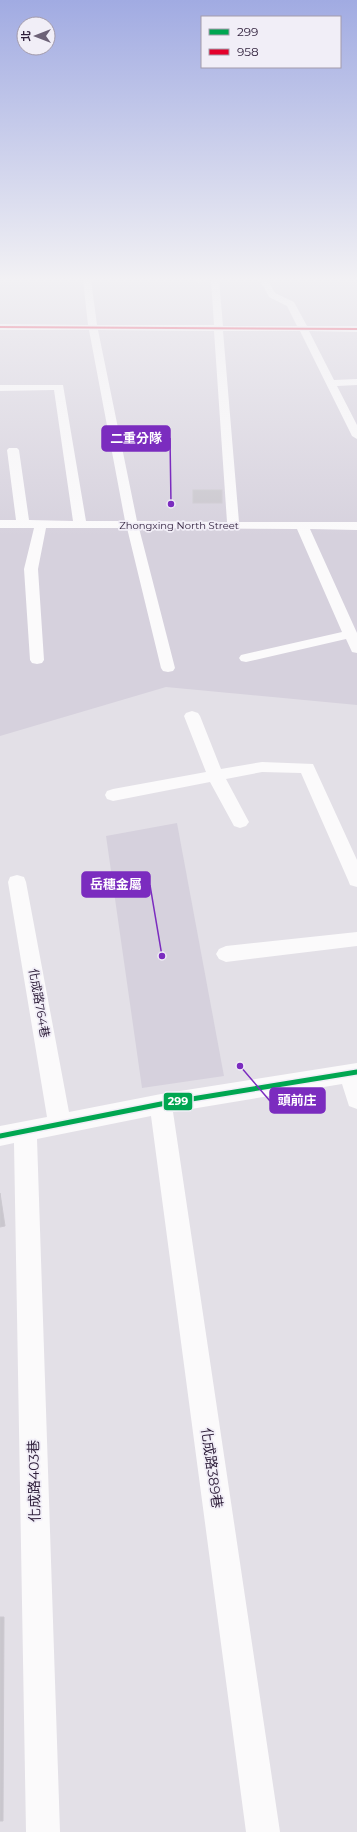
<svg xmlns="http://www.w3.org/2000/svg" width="357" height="1832" font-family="Montserrat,'Noto Sans TC',sans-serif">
<rect width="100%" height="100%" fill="#e3e0e7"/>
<g fill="#d6d1dd">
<path d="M0 280H357V705L166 687 0 736Z"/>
<path d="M177 823 224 1076 142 1088 106 836Z"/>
</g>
<g fill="#c9c6cd" stroke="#ccc9d0">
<rect x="193" y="490" width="29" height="13"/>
<path d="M0 1193 5 1226 0 1227Z"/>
<path d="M0 1617H4L3 1821H0Z"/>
</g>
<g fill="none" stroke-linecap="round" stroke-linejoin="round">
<g fill="#fbfafb" fill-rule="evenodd">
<path d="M83 280H91L97 325H214L211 280H219L223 326H297L287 306 269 297 260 280H268L275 293 294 302 307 326H357V332L309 331 334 380 357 379V385L337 386 357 425V439L352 436 300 331H223L239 522H357V530L310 529 357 633V653L352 652 346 639 246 662 241 661 239 658 241 655 342 632 297 529 139 528 175 668 173 671 168 672 163 671 161 668 127 528H46L38 569 44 660 42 663 37 664 32 663 30 660 24 569 34 528H0V520H16L7 450 9 448H17L19 450 29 520 73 521 54 390 0 391V385H63L86 521H125L89 330H0V324L88 325ZM98 330 214 331 227 522 137 521Z"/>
<path d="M194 280H202V281L198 283Z"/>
<path d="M192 711 198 713 200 716 221 769 262 762 313 764 357 860V887L350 885 348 880 301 773 262 772 226 779 249 822 246 826 240 828 234 826 210 782 113 801 107 799 105 795 107 791 113 789 206 772 184 716 186 713Z"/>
<path d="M17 875 24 877 26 882 69 1112 161 1094 357 1063V1109L349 1106 342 1084 173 1112 280 1832H246L151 1116 37 1139 60 1832H26L14 1143 0 1146V1126L47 1117 8 882 10 877Z"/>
<path d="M357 932V946L226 962 219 959 216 954 219 949 226 946Z"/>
</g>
<defs>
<path id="bus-1" d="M0 1136 161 1104 357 1072"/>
<path id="bus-2" d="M0 327 357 329"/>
</defs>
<use href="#bus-1" stroke="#f1eef7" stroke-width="8"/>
<use href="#bus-2" stroke="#f1eef7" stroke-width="3.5"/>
<use href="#bus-1" stroke="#00a651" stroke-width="5"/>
<use href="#bus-2" stroke="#e4002b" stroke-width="2"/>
</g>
<linearGradient id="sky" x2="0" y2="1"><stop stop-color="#a1abe2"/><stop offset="0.52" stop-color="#f2f1f4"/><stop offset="1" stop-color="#f2f1f4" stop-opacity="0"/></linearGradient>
<rect width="357" height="537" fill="url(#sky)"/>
<g text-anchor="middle" stroke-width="3.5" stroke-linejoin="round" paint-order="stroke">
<g font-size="10" fill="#2e1e3a" stroke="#f1eef7">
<text x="179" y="529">Zhongxing North Street</text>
</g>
<g font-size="12" fill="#2e1e3a" stroke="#f1eef7">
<text transform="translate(39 1003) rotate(80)" y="4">化成路764巷</text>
</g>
<g font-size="14" fill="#2e1e3a" stroke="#f1eef7">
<text transform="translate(212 1468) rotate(82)" y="5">化成路389巷</text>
<text transform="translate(34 1481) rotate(-91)" y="5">化成路403巷</text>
</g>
</g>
<path fill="none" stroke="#7b2cbf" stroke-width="1.5" d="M171 504L170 438M162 956L150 885M240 1066L270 1101"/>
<g fill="#7b2cbf" stroke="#f1eef7" stroke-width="1.5">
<circle cx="171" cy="504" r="4"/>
<circle cx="162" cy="956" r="4"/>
<circle cx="240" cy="1066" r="4"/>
</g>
<g fill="#7b2cbf" stroke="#7b2cbf" stroke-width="1.5">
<rect x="102" y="426" width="68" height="25" rx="4"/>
<rect x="82" y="872" width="68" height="25" rx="4"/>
<rect x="270" y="1088" width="55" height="25" rx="4"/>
</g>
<g font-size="13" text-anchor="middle" font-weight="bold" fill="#fff">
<text x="136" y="443">二重分隊</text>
<text x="116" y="889">岳穗金屬</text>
<text x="297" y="1105">頭前庄</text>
</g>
<rect stroke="#f1eef7" stroke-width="1.5" x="163" y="1092" width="30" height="19" rx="4" fill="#00a651"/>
<g font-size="11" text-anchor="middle" font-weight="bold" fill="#fff">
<text x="178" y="1105">299</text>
</g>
<rect x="201" y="16" width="140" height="52" fill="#f1eef7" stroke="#a39bab"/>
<rect x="209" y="29" width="20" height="6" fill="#00a651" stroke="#a39bab"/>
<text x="237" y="36" font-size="12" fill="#2e1e3a">299</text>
<rect x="209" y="49" width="20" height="6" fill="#e4002b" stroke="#a39bab"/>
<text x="237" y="56" font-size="12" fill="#2e1e3a">958</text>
<g transform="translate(36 36) rotate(270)"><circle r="19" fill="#f1eef7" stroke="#a39bab"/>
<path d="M0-3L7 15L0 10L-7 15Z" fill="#6d6277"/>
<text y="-6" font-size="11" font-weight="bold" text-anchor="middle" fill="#2e1e3a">北</text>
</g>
</svg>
